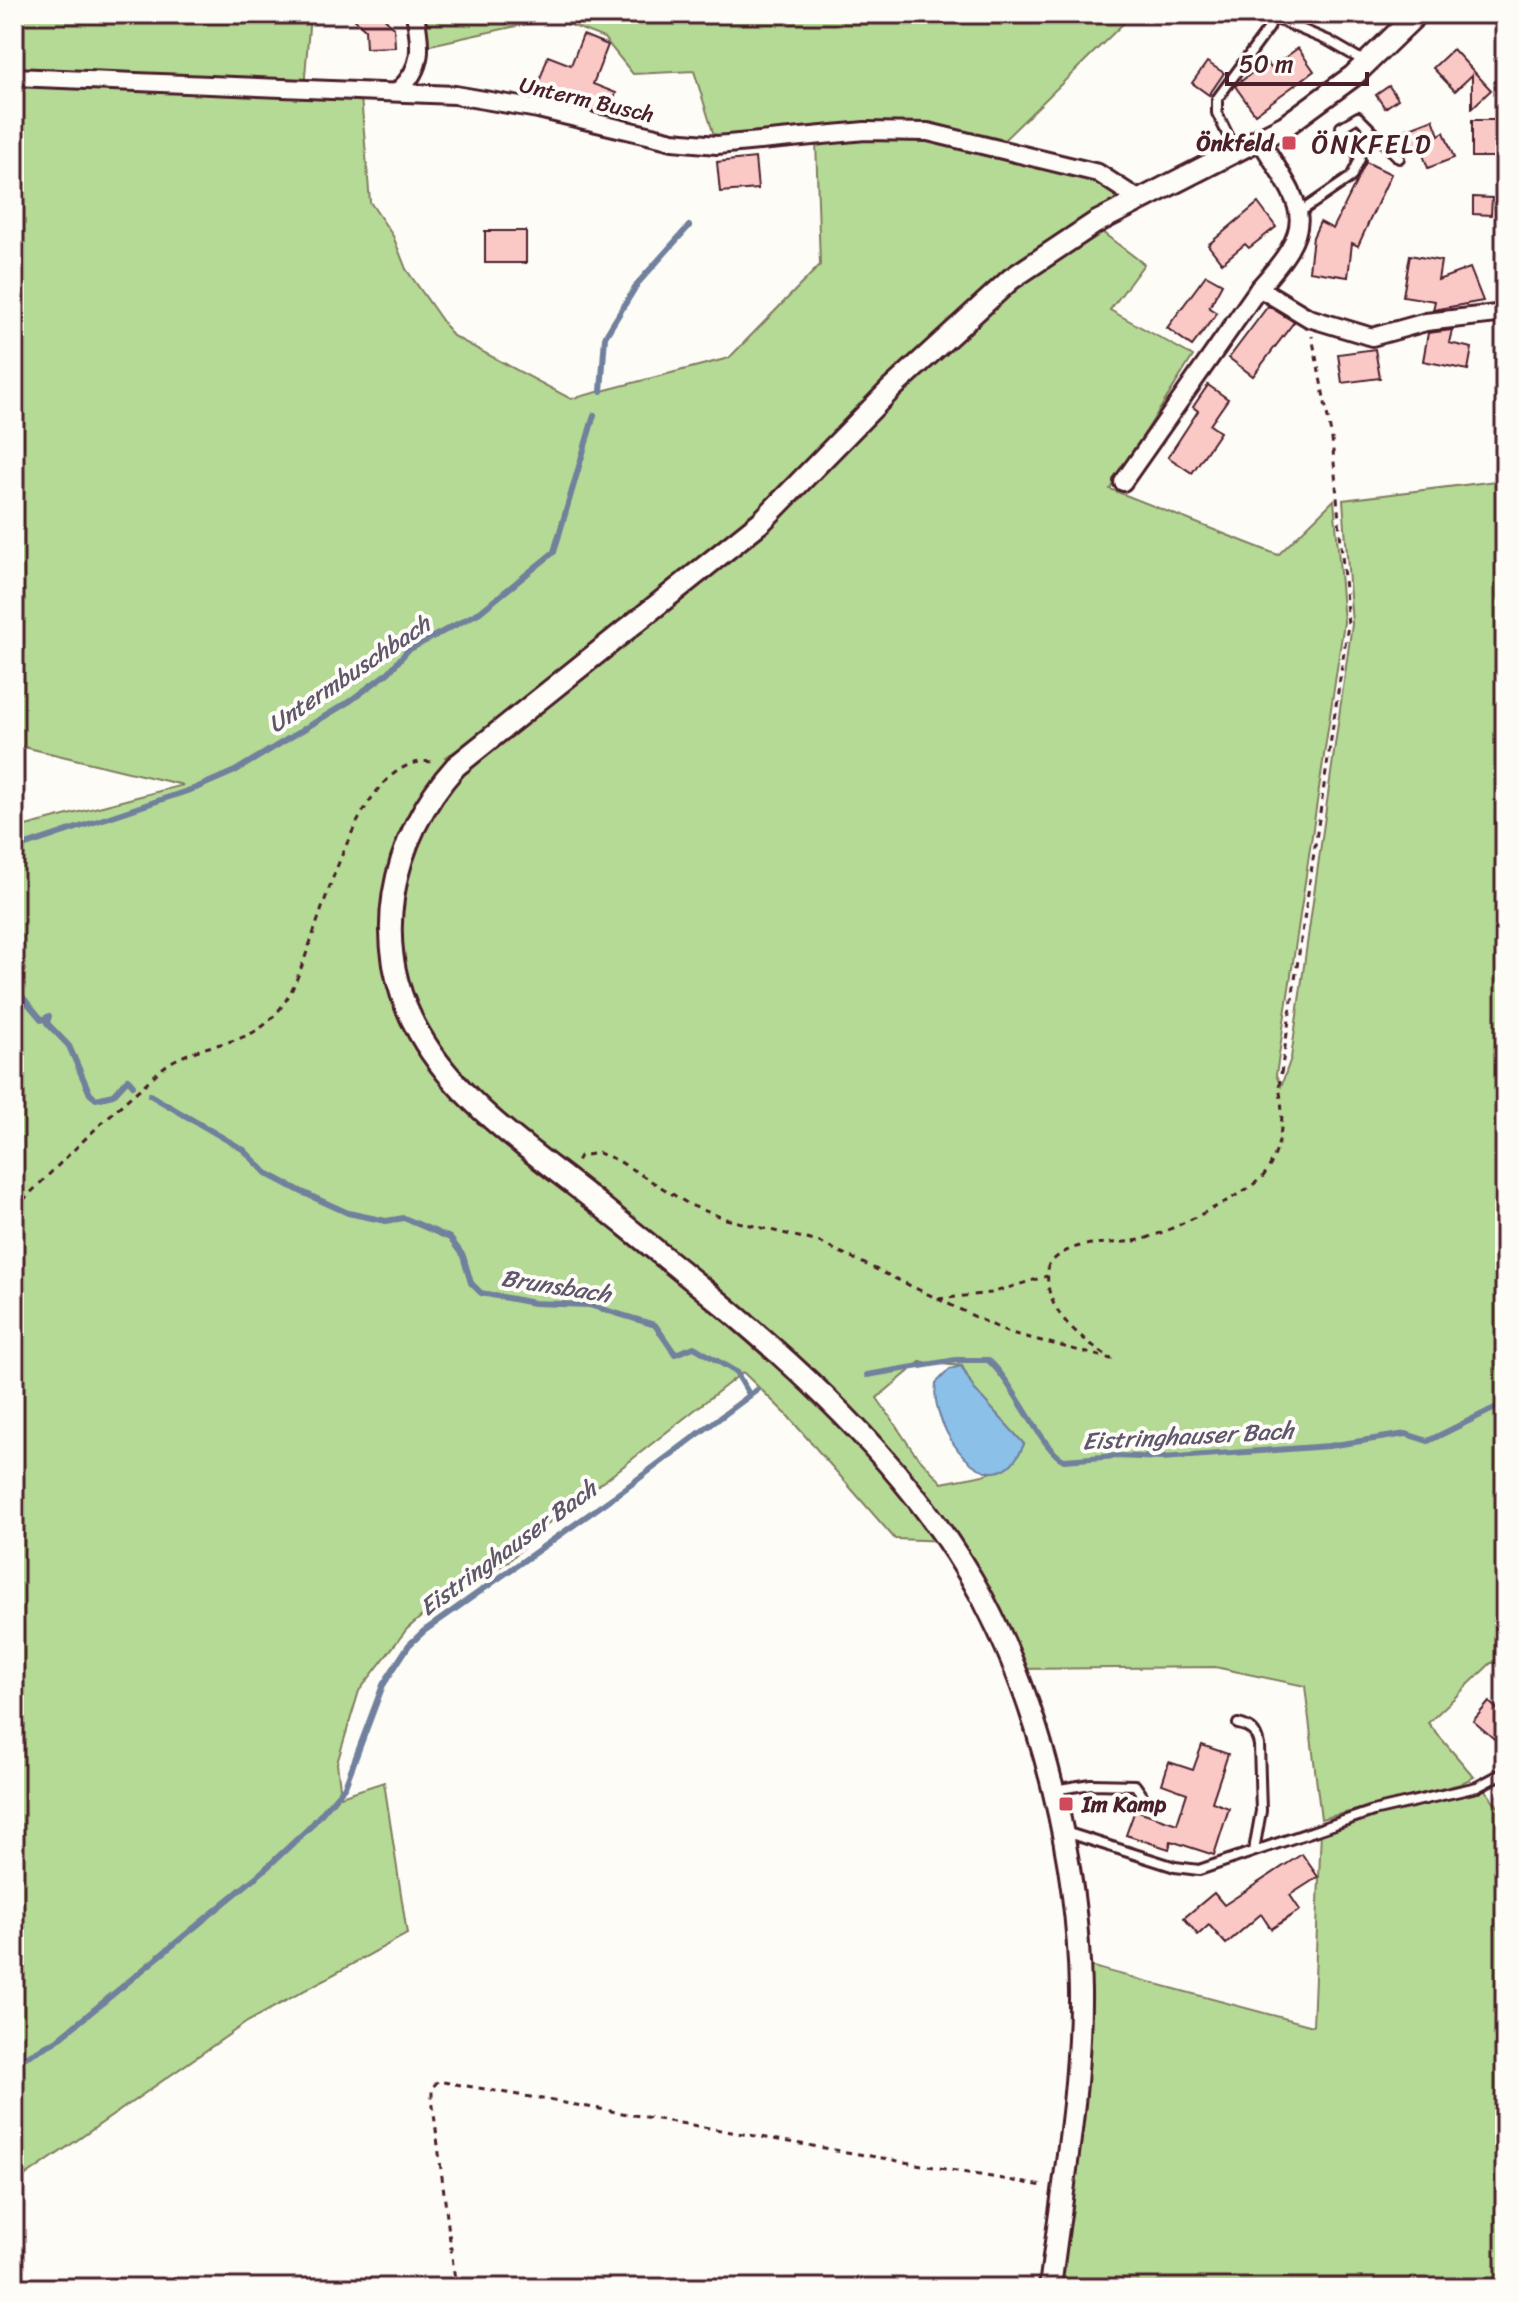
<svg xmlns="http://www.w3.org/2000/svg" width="1519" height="2302" font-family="Sriracha,sans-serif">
<rect width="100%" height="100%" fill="#fdfcf7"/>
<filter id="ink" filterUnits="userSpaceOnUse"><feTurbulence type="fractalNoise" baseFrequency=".0125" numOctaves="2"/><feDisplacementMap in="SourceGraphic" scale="16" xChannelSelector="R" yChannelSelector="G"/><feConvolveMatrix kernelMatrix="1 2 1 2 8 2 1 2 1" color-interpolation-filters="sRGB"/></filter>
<g filter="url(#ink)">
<g fill="#b5da95" stroke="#807c60" stroke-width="2" fill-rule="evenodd">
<path d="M14 14H310L304 89 14 77Z"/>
<path d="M415 14H1133L1001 143 918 127 717 145 694 71 633 74 604 38 553 18 421 47Z"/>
<path d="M14 82 361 97 370 202 393 236 406 269 453 336 571 399 729 358 820 265 816 140 930 137 1093 177 1130 197 1104 210 1010 275 958 319 790 487 728 540 491 733 445 757 456 766 662 604 704 566 709 568 800 494 895 392 1014 282 1094 226 1144 264 1110 310 1193 356 1110 489 1278 555 1334 500 1344 622 1276 1075 1281 1086 1291 1058 1352 624 1343 500 1505 480V1662L1491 1663 1428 1723 1474 1777 1460 1784 1321 1819 1305 1686 1215 1667 1017 1669 984 1601 948 1541 895 1539 787 1415 743 1372 607 1479 563 1509 510 1560 466 1589 446 1595 407 1629 359 1691 337 1763 341 1796 384 1782 407 1934 247 2022 14 2184V829L183 785 20 746 14 739ZM393 962 403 1000 418 1033 463 1093 455 1094C423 1055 398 1014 387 965ZM920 1362 962 1366 974 1389 1024 1444C1010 1477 973 1476 942 1483L913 1451 877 1398Z"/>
<path d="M1481 1785 1505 1815V2288H1057L1082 1964 1313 2026 1321 1830Z"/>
</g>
<path fill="#8bc0e8" stroke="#71809c" stroke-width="2" d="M961 1366 974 1389 1024 1444C993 1517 928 1429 936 1383L950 1369Z"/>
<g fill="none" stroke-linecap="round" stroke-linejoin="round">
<g stroke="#71809c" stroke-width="6">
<path d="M601 391 605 337 638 283 689 226"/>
<path d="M14 849 196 788 235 771 350 701 389 672 408 650 480 612 554 552 594 415"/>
<path d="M14 987 42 1020 49 1016 47 1023 69 1046 90 1094 96 1099 113 1095 128 1079 133 1085"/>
<path d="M150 1095 244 1150 266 1173 302 1192 348 1213 386 1221 404 1218 450 1238 463 1256 471 1283 481 1293 534 1303 589 1305 655 1325 675 1354 694 1347 736 1372 749 1394"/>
<path d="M867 1375 956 1360H988C1014 1382 1043 1452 1064 1460L1117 1456 1162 1458 1329 1446 1406 1434 1428 1441 1505 1403"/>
<path d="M14 2063 56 2041 262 1872 310 1827 345 1786 383 1685 409 1645 424 1631 622 1491 757 1390"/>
</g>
</g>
<g fill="#fac9c6" stroke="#4a1f2b" stroke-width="2">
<path d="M349 14H381L394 28 395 47 366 48 365 29Z"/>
<path d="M583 35 608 45 593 84 616 93 608 114 547 100 549 92 537 88 548 56 571 65Z"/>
<path d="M1298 48 1314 71 1255 114 1235 86 1266 62 1271 68Z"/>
<path d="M1453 49 1491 90 1472 108V75L1455 91 1433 68Z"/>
<path d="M1207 62 1224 73 1209 95 1192 83Z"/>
<path d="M1389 86 1398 99 1385 108 1376 95Z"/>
<path d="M1433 119 1439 135 1444 132 1454 158 1428 168 1419 144 1408 148 1402 131Z"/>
<path d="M1472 120H1496L1497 157H1472Z"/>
<path d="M755 158 758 189 720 192 717 162Z"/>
<path d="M1366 162 1391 174 1358 246 1352 243 1348 277 1309 271 1313 237 1320 222 1333 229Z"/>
<path d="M1473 197 1492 198 1491 215 1473 214Z"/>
<path d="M1258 203 1276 227 1249 248 1245 244 1222 263 1208 245Z"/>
<rect x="485" y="231" width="41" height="32"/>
<path d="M1410 255 1441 261 1438 280 1470 268 1483 301 1433 310 1435 301 1403 296Z"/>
<path d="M1206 275 1222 284 1209 308 1217 313 1192 346 1167 328Z"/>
<path d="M1268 306 1294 322 1253 376 1229 358Z"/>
<path d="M1452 330 1449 343 1472 348 1468 370 1423 361 1428 333Z"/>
<path d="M1375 349 1380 378 1342 383 1338 354Z"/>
<path d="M1208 385 1228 399 1210 425 1220 432 1192 473 1168 457 1198 411 1193 407Z"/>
<path d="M1489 1702 1505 1716V1748L1473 1721Z"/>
<path d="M1202 1745 1228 1754 1212 1802 1229 1808 1214 1855 1171 1841 1169 1849 1126 1835 1135 1810 1177 1824 1187 1793 1162 1784 1169 1762 1193 1770Z"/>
<path d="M1302 1854 1318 1877 1290 1895 1300 1910 1271 1929 1261 1914 1226 1944 1209 1925 1198 1935 1184 1918 1214 1893 1224 1905Z"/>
</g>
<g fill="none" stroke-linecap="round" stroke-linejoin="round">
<defs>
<g id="service">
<path d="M1272 17 1329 41 1367 63"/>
<path d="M1236 152 1217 113V99L1269 28 1273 14"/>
<path d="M1300 212 1351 177 1360 159 1341 127 1358 117 1399 158"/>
<path d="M1238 1724C1251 1727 1256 1731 1259 1745L1261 1811 1254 1850"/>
<path d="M1053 1790 1091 1784 1135 1785 1142 1795"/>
<path d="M1062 1831 1175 1867 1199 1870 1373 1811 1477 1787 1505 1772"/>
</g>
<g id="minor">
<path d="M14 77 455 95 538 109 673 141 717 145 865 131 928 132 1098 173 1138 199"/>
<path d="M399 90C424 67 421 45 415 14"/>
<path d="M1260 140C1303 210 1320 221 1259 288L1309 318 1372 337 1426 322 1505 313"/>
<path d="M1123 482 1259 288"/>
</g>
<path id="tertiary" d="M1050 2288C1062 2190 1081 2090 1080 1991 1078 1863 1043 1713 983 1599 896 1437 742 1320 601 1206 537 1154 461 1107 419 1033 368 945 390 839 456 766L762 521 891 389 1011 279 1095 223 1285 126 1353 76 1417 14"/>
</defs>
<use href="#service" stroke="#4a1f2b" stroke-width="14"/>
<use href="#minor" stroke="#4a1f2b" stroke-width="22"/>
<use href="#tertiary" stroke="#4a1f2b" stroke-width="26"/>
<g stroke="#4a1f2b" stroke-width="3" stroke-dasharray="6 6" stroke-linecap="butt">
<path d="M577 1161 580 1156 599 1153 617 1160 690 1205 726 1219 819 1242 1007 1332 1111 1359C1077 1334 1040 1310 1049 1264 1076 1236 1106 1247 1140 1240 1163 1235 1251 1192 1264 1175 1282 1151 1285 1115 1279 1087L1348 625 1332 439 1312 336"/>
<path d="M14 1209C56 1168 97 1125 142 1087 152 1078 163 1066 175 1060 221 1036 256 1050 288 997 319 944 352 751 433 762"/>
<path d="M938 1299 991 1293 1047 1276"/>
<path d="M456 2288 432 2098V2088L438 2081 1043 2186"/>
</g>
<use href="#service" stroke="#fdfcf7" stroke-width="8"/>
<use href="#minor" stroke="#fdfcf7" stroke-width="16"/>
<use href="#tertiary" stroke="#fdfcf7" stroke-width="20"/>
</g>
</g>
<g fill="#d1495b" stroke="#fdfcf7" stroke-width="3">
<rect x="1281" y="135" width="16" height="16" rx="4"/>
<rect x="1058" y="1796" width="16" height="16" rx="4"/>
</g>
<g text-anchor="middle" stroke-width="8" stroke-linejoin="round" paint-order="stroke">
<g font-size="22" fill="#4a1f2b" stroke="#fdfcf7">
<text transform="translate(587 99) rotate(13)" y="8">Unterm Busch</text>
</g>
<g font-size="22" font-weight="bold" fill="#4a1f2b" stroke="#fdfcf7" text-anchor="end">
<text x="1273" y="151">Önkfeld</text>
<text x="1082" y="1812" text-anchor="start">Im Kamp</text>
</g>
<g font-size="24" font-style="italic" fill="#61576d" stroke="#fdfcf7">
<text transform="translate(349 674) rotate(-34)" y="8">Untermbuschbach</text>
<text transform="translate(556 1286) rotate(9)" y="8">Brunsbach</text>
<text transform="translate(1188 1436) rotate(-3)" y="8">Eistringhauser Bach</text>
<text transform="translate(508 1548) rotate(-36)" y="8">Eistringhauser Bach</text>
</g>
<g font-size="26" letter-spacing="2" fill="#4a1f2b" stroke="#fdfcf7">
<text x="1372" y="153">ÖNKFELD</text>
</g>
</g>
<rect width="1519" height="2302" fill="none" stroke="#fdfcf7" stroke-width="48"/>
<rect x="24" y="24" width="1471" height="2254" fill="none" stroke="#4a1f2b" stroke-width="3" filter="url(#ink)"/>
<path d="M1227 72v12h140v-12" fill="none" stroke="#4a1f2b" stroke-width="4"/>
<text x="1239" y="72" font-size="24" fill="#4a1f2b" stroke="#fdfcf7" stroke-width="6" paint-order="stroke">50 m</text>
</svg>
